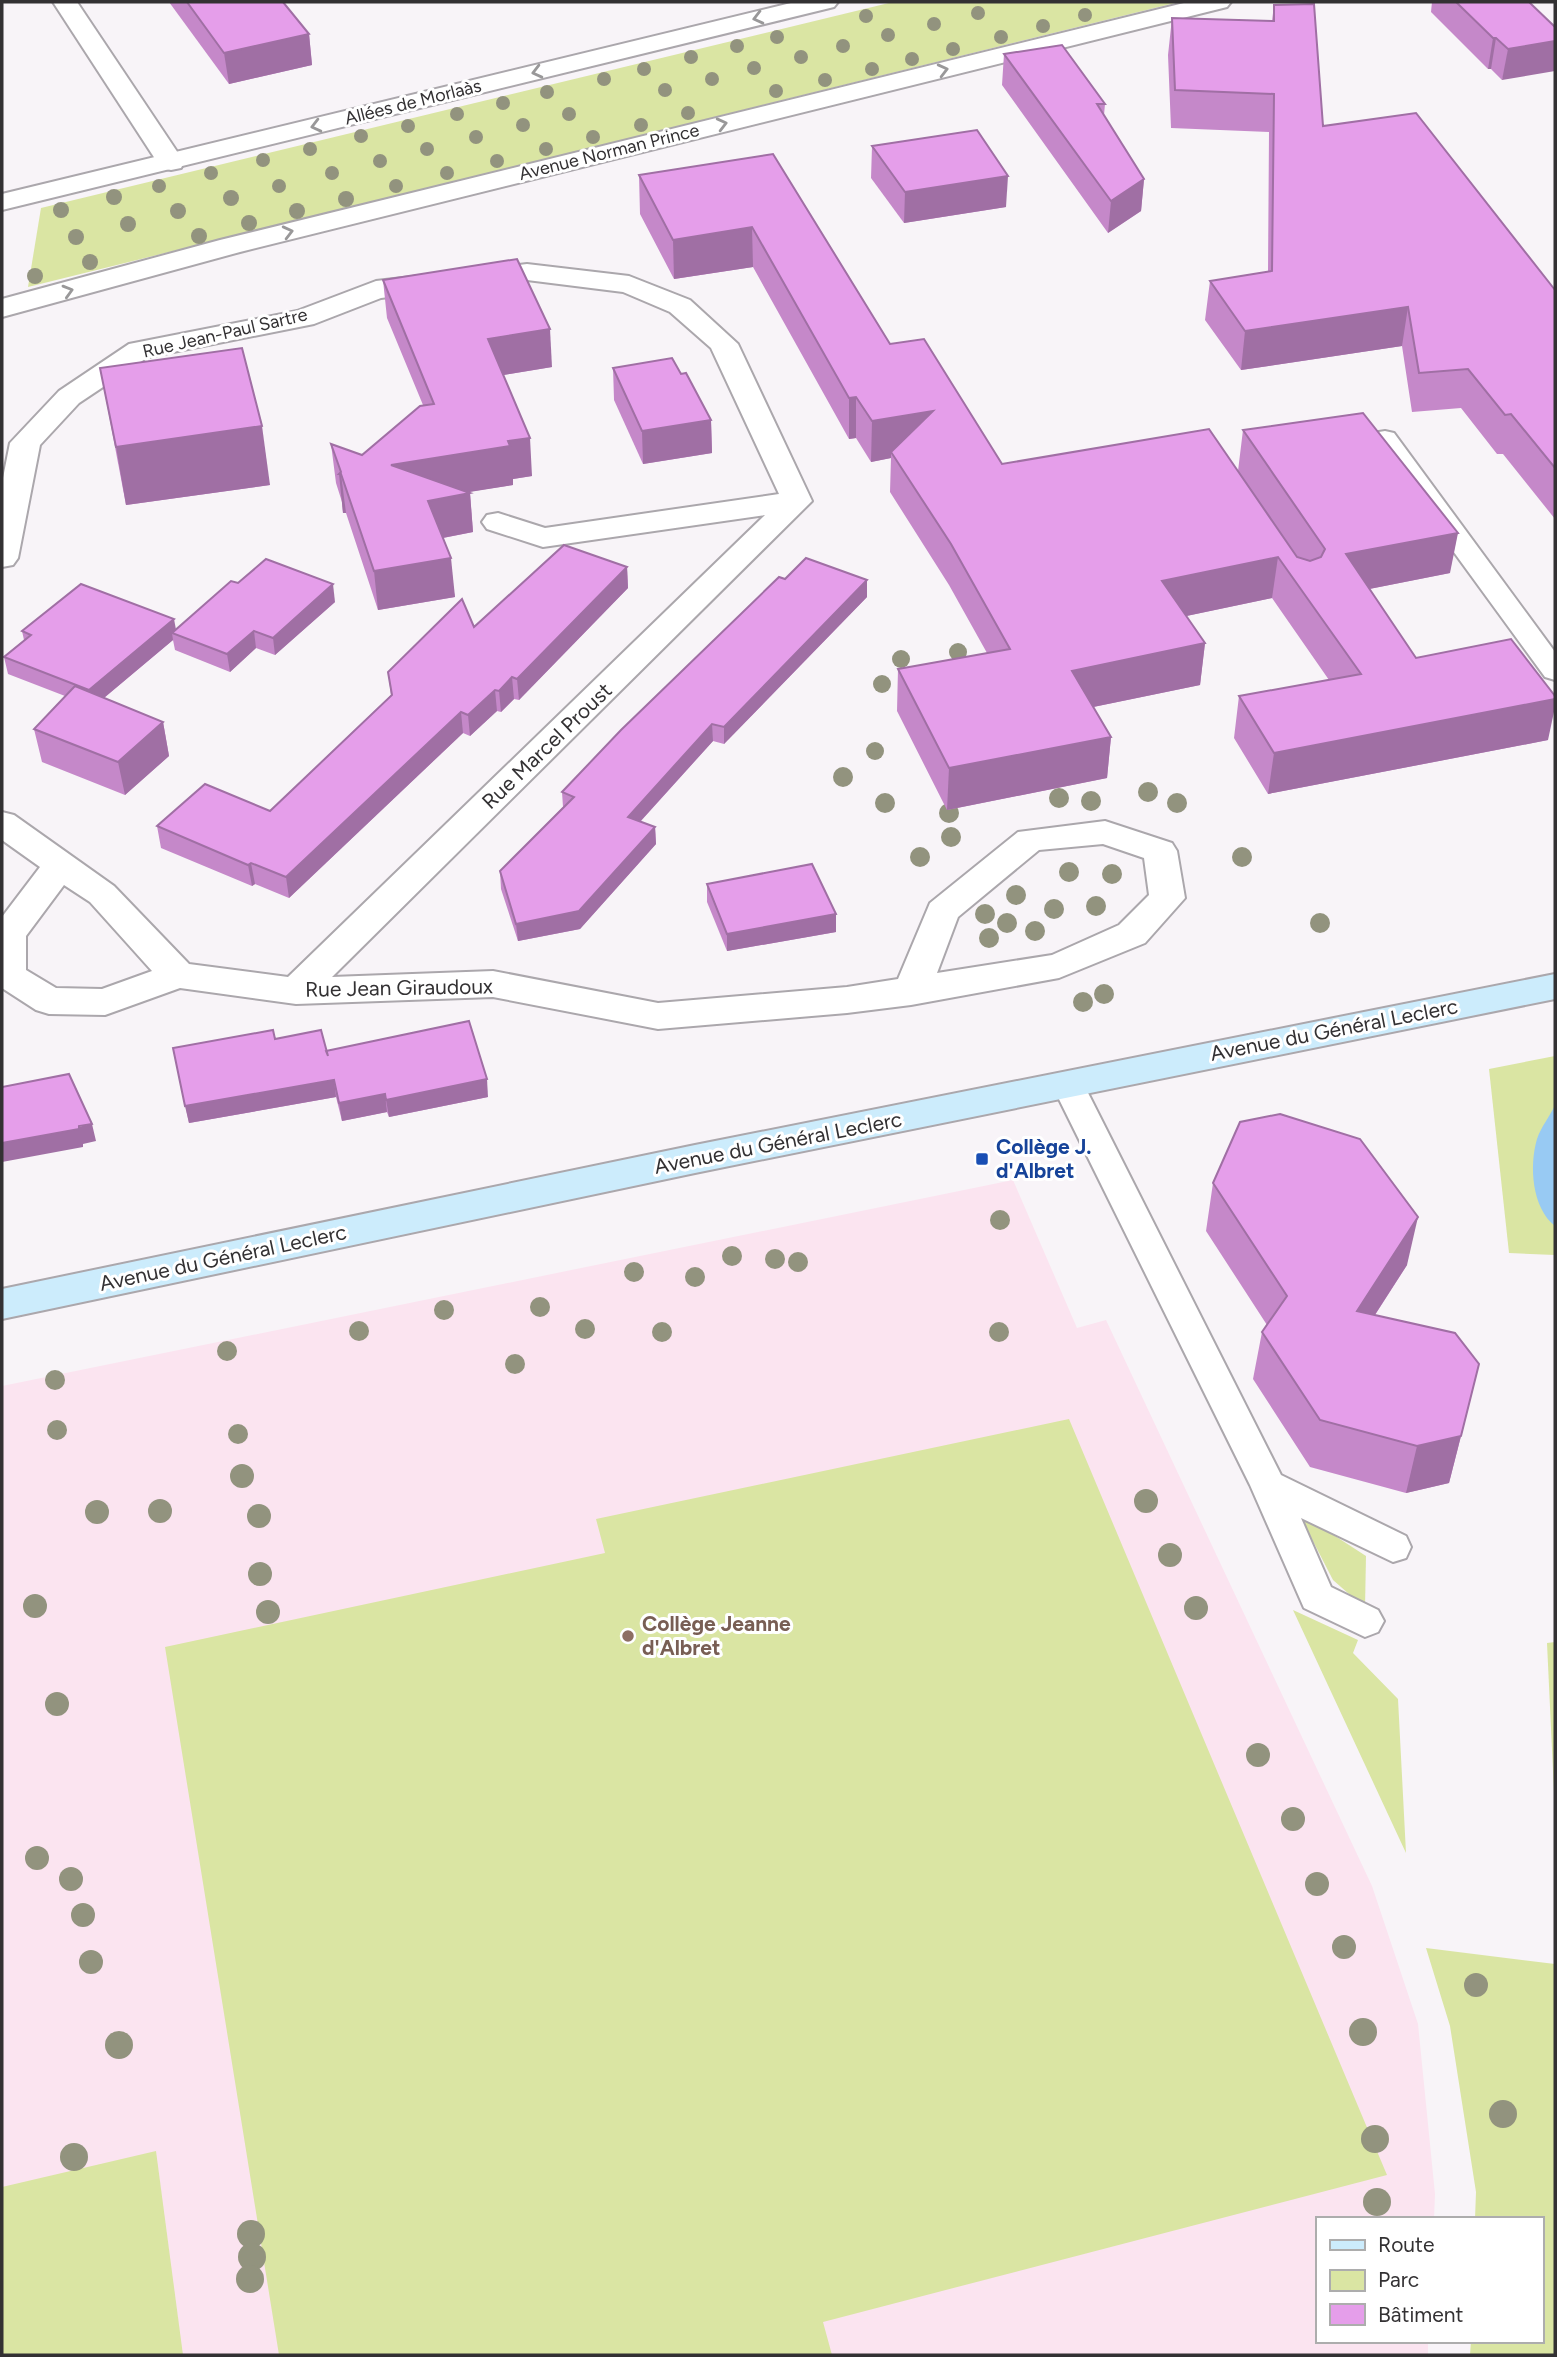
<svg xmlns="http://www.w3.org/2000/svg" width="1557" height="2357" font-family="Figtree,sans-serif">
<rect width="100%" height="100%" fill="#f8f4f8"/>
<path fill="#fbe4f0" d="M1013 1180 1077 1328 1106 1320 1372 1886 1418 2024 1435 2194 1434 2219H1317V2341H1428V2355H2V1386Z"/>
<g fill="#dae5a3">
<path d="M893 2H1179L28 287 41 208Z"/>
<path d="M1555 1056V1255L1509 1253 1489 1069Z"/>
<path d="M1069 1419 1387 2175 823 2322 832 2355H279L165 1647 605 1553 596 1519Z"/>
<path d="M1298 1512 1366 1556 1365 1608 1333 1580Z"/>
<path d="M1293 1610 1358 1640 1353 1653 1398 1699 1406 1853Z"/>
<path d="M1555 1642V1814L1547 1643Z"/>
<path d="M1426 1948 1555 1964V2355H1470L1471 2341H1541V2219H1475L1476 2192 1450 2026Z"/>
<path d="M156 2151 183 2355H2V2187Z"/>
</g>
<path fill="#98caf3" d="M1555 1105V1226C1532 1208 1529 1166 1537 1139 1541 1127 1550 1116 1555 1105Z"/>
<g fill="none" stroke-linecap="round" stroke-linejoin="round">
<defs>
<g id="service">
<path d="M1385 431 1394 433 1555 652V680L1545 677 1378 448 1339 454 1330 452 1326 446 1330 440Z"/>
<path d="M1068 1074 1079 1077 1084 1085 1281 1475 1406 1536 1411 1547 1406 1558 1393 1562 1301 1518 1331 1587 1378 1610 1384 1621 1378 1632 1365 1637 1304 1608 1250 1485 1052 1085 1057 1077Z"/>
</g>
<g id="minor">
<path d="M53 2H77L184 162 181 168 171 170 161 168Z"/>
<path d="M527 264 629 276 690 300 738 344 812 501 332 977 493 971 658 1003 847 987 898 979 930 903 1018 832 1105 821 1172 843 1177 851 1185 898 1145 943 1059 978 911 1005 847 1013 658 1029 493 997 296 1004 180 988 105 1015 49 1014 36 1010 2 988V917L40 867 2 840V812L14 815 114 886 189 964 288 977 765 515 543 547 487 529 482 522 487 515 498 513 545 528 779 494 711 348 670 312 623 292 527 280 381 298 314 324 148 357 79 403 40 445 18 558 13 565 2 567V483L10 443 59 391 129 344 297 311 376 281ZM1103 844 1144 858 1149 895 1119 925 1052 955 937 973 958 917 1039 850ZM64 885 90 902 152 971 102 989 56 988 26 970V936Z"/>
</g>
<g id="tertiary">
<path d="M795 2H838L834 7 2 210V194Z"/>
<path d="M1188 2H1231L1227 7 240 252 2 317V299L220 240Z"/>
</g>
<path id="secondary" d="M1555 974V999L695 1173 2 1319V1289L695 1145Z"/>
</defs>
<use href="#service" stroke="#aba7ac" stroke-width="4"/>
<use href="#minor" stroke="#aba7ac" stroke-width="4"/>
<use href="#tertiary" stroke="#aba7ac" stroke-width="4"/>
<use href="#secondary" stroke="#aba7ac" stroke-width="4"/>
<use href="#service" fill="#fff" fill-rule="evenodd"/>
<use href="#minor" fill="#fff" fill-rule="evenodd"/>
<use href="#tertiary" fill="#fff" fill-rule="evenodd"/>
<use href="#secondary" fill="#ccecfc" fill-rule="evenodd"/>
</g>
<g fill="#92937e">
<circle cx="978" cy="13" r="7"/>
<circle cx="1085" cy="15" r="7"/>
<circle cx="866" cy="16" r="7"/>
<circle cx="934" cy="24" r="7"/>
<circle cx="1043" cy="26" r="7"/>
<circle cx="888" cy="35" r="7"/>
<circle cx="777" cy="37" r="7"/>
<circle cx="1001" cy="37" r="7"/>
<circle cx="737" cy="46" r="7"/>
<circle cx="843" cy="46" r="7"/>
<circle cx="953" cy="49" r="7"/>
<circle cx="691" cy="57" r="7"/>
<circle cx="801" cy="57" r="7"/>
<circle cx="912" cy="59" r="7"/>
<circle cx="754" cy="68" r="7"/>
<circle cx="644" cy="69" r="7"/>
<circle cx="872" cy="69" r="7"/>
<circle cx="604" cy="79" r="7"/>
<circle cx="712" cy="79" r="7"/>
<circle cx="825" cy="80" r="7"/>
<circle cx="665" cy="90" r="7"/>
<circle cx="776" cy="91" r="7"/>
<circle cx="547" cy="92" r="7"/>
<circle cx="503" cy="103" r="7"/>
<circle cx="688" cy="113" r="7"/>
<circle cx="457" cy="114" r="7"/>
<circle cx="569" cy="114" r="7"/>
<circle cx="523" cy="125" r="7"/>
<circle cx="641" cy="125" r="7"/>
<circle cx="408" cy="126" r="7"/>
<circle cx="361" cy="136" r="7"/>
<circle cx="476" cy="137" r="7"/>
<circle cx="593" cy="137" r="7"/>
<circle cx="310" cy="149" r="7"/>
<circle cx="427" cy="149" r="7"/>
<circle cx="546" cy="149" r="7"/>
<circle cx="263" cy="160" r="7"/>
<circle cx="380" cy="161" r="7"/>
<circle cx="497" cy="161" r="7"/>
<circle cx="211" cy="173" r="7"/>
<circle cx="332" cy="173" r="7"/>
<circle cx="447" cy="173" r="7"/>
<circle cx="159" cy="186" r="7"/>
<circle cx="279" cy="186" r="7"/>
<circle cx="396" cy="186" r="7"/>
<circle cx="114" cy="197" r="8"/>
<circle cx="231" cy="198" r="8"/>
<circle cx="346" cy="199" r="8"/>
<circle cx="61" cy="210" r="8"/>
<circle cx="178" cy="211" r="8"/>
<circle cx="297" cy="211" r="8"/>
<circle cx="249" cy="223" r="8"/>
<circle cx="128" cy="224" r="8"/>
<circle cx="199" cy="236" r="8"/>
<circle cx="76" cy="237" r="8"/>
<circle cx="90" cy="262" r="8"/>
<circle cx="35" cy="276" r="8"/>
<circle cx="958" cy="652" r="9"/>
<circle cx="901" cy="659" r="9"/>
<circle cx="882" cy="684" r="9"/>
<circle cx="875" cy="751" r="9"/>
<circle cx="843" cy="777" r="10"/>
<circle cx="1148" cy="792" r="10"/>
<circle cx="1059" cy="798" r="10"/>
<circle cx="1091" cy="801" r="10"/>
<circle cx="885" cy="803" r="10"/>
<circle cx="1177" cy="803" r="10"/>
<circle cx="949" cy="813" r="10"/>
<circle cx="951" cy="837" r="10"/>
<circle cx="920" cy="857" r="10"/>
<circle cx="1242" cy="857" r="10"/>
<circle cx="1069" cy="872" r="10"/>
<circle cx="1112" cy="874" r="10"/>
<circle cx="1016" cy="895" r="10"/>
<circle cx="1096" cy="906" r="10"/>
<circle cx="1054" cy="909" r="10"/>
<circle cx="985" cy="914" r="10"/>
<circle cx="1007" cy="923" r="10"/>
<circle cx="1320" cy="923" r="10"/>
<circle cx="1035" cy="931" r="10"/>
<circle cx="989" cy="938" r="10"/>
<circle cx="1104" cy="994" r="10"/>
<circle cx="1083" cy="1002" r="10"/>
<circle cx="1000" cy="1220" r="10"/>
<circle cx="732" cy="1256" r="10"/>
<circle cx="775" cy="1259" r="10"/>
<circle cx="798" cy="1262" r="10"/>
<circle cx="634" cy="1272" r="10"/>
<circle cx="695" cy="1277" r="10"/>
<circle cx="540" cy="1307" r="10"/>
<circle cx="444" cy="1310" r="10"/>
<circle cx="585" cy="1329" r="10"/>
<circle cx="359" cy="1331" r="10"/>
<circle cx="662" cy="1332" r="10"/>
<circle cx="999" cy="1332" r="10"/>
<circle cx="227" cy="1351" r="10"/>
<circle cx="515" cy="1364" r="10"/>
<circle cx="55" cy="1380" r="10"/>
<circle cx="57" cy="1430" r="10"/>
<circle cx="238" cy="1434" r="10"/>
<circle cx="242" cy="1476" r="12"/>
<circle cx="1146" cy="1501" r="12"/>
<circle cx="160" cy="1511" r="12"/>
<circle cx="97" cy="1512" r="12"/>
<circle cx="259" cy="1516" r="12"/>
<circle cx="1170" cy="1555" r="12"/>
<circle cx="260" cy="1574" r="12"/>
<circle cx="35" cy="1606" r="12"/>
<circle cx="1196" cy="1608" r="12"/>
<circle cx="268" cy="1612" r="12"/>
<circle cx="57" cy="1704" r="12"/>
<circle cx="1258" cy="1755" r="12"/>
<circle cx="1293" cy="1819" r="12"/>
<circle cx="37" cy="1858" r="12"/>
<circle cx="71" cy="1879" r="12"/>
<circle cx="1317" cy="1884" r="12"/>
<circle cx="83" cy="1915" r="12"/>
<circle cx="1344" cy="1947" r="12"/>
<circle cx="91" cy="1962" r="12"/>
<circle cx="1476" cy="1985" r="12"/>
<circle cx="1363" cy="2032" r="14"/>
<circle cx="119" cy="2045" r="14"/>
<circle cx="1503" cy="2114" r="14"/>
<circle cx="1375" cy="2139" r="14"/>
<circle cx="74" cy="2157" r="14"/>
<circle cx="1377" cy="2202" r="14"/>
<circle cx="251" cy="2234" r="14"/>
<circle cx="252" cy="2257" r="14"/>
<circle cx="250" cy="2279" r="14"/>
</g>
<g fill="#c588c9">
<path d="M169 2H283L309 34 312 65 229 84Z"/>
<path d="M1432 2H1529L1502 80 1491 69H1488L1431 12Z"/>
<path d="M1274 5 1323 126 1555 290V519L1503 454H1497L1461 408 1412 412 1402 346 1241 370 1205 320 1210 281 1268 272 1269 132 1171 128 1168 55 1172 18 1272 21Z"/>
<path d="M1004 54 1105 104 1104 115 1144 179 1141 211 1108 233 1002 85Z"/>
<path d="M872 146 1006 207 904 223 871 178Z"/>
<path d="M773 154 890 344 1002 464 1238 471 1243 430 1450 573 1369 589 1416 658 1548 740 1268 794 1234 738 1239 696 1329 680 1272 598 1186 616 1205 643 1200 685 1093 707 1111 737 1107 778 947 810 897 711 898 669 987 653 949 585 890 492 891 458 871 462 856 438 849 439 753 267 674 279 640 214 639 175Z"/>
<path d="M383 280 552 367 503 375 532 476 513 479V485L467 492 470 493 473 532 443 538 455 597 378 610 346 513H343L342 502 336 483 331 444 362 455 423 405 387 318Z"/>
<path d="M100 368 270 485 126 505Z"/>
<path d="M613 368 681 374 711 420 712 453 643 464 614 400Z"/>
<path d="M627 567 628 588 519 700 514 699 501 712 497 711 470 736 463 733 289 898 255 884 252 886 161 848 157 826 270 811 391 695 388 672 474 627Z"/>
<path d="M785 579 867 580V597L724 744 713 741 640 822 655 827 656 844 580 929 518 941 501 889 500 871 563 807 562 792Z"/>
<path d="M238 583 335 602 275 655 256 648 230 672 175 650 173 640 104 698 163 722 169 756 125 795 42 762 34 729 65 696 8 674 4 657 24 640 22 631 176 629Z"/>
<path d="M707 884 836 932 727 951 707 902Z"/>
<path d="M275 1039 327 1051 488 1097 389 1117 387 1112 342 1121 336 1097 189 1123 173 1048Z"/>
<path d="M1213 1183 1407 1265 1375 1315 1461 1436 1449 1483 1406 1493 1310 1467 1253 1379 1262 1332 1267 1325 1206 1231Z"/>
</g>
<g fill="#a06fa4">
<path d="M309 34 312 65 229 84 224 53Z"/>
<path d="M1493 38H1496L1491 69H1488Z"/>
<path d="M1555 41V71L1502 80 1508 49Z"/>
<path d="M1008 176 1006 207 904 223 905 192Z"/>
<path d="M1144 179 1141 211 1108 233 1111 201Z"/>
<path d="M752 227 753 267 674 279 673 240Z"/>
<path d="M1408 307 1402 346 1241 370 1245 331Z"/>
<path d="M550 329 552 367 491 377 488 339Z"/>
<path d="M856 397V438L849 439V398Z"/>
<path d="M933 411 891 452V458L871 462 872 421Z"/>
<path d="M711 420 712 453 643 464 642 431Z"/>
<path d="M262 426 270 485 126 505 116 447Z"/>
<path d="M530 438 532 476 513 479V485L395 504 391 465 508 441Z"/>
<path d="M339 474H341L346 513H343Z"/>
<path d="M470 493 473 532 432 540 428 501Z"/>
<path d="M1458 533 1450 573 1339 595 1346 554Z"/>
<path d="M1278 557 1272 598 1158 622 1162 581Z"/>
<path d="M451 558 455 597 378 610 374 571Z"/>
<path d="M627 567 628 588 519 700 517 679Z"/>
<path d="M867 580V597L724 744V727Z"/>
<path d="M333 584 335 602 275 655 273 638Z"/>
<path d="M174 619 177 635 172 633 173 640 93 707 89 690Z"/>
<path d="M254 631 256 648 230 672 227 654Z"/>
<path d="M1205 643 1200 685 1069 712 1072 671Z"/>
<path d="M512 677 514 699 501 712 499 691Z"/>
<path d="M495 690 497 711 470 736 468 715Z"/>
<path d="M1555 699V707L1548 740 1268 794 1274 753Z"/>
<path d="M461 712 463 733 289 898 286 877Z"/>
<path d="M163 722 169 756 125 795 118 762Z"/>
<path d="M712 724 713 741 628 835V817Z"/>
<path d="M1111 737 1107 778 947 810 949 768Z"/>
<path d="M655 827 656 844 580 929 518 941 516 924Z"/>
<path d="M251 863 255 884 252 886 248 865Z"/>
<path d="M836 914V932L727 951V934Z"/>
<path d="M487 1079 488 1097 389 1117 386 1100Z"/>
<path d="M334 1080 336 1097 189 1123 185 1106Z"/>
<path d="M385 1094 387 1112 342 1121 339 1103Z"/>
<path d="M92 1124 96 1141 83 1144V1147L2 1162V1143Z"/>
<path d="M1418 1217 1407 1265 1347 1358 1357 1311Z"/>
<path d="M1461 1436 1449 1483 1406 1493 1417 1446Z"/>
</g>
<g fill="#e59eea" stroke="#a06fa4" stroke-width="2">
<path d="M187 2H283L309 34 224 53Z"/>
<path d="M1456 2H1529L1555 27V41L1508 49 1496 38H1493Z"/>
<path d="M1314 4 1323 126 1416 113 1555 290V468L1511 414 1505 415 1468 369 1419 373 1408 307 1245 331 1210 281 1272 271 1274 94 1175 90 1172 18 1274 21V5Z"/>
<path d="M1062 45 1105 104H1097L1144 179 1111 201 1004 54Z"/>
<path d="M977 130 1008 176 905 192 872 146Z"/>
<path d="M773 154 890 344 924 339 1002 464 1209 429 1297 557 1310 561 1321 557 1325 549 1243 430 1363 413 1458 533 1346 554 1416 658 1511 639 1555 696V699L1274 753 1239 696 1361 674 1278 557 1162 581 1205 643 1072 671 1111 737 949 768 898 669 1010 649 951 544 891 452 933 411 872 421 856 397 849 398 752 227 673 240 639 175Z"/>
<path d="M517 259 550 329 488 339 530 438 508 441 510 446 391 465 470 493 428 501 451 558 374 571 341 474H339L341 472 331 444 362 455 420 406 434 404 383 280Z"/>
<path d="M242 348 262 426 116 447 100 368Z"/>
<path d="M672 358 681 374 686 373 711 420 642 431 613 368Z"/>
<path d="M564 545 627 567 517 679 512 677 499 691 495 690 468 715 461 712 286 877 251 863 248 865 157 826 205 784 270 811 392 695 388 672 462 599 474 627Z"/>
<path d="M806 558 867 580 724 727 712 724 628 817 655 827 579 911 516 924 500 871 574 797 562 792 621 730 779 577 785 579Z"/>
<path d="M266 559 333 584 273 638 254 631 227 654 172 633 231 581 238 583Z"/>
<path d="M81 584 174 619 89 690 4 657 31 635 22 631Z"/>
<path d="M75 686 163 722 118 762 34 729Z"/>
<path d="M812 864 836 914 727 934 707 884Z"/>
<path d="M469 1021 487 1079 386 1100 385 1094 339 1103 334 1080 185 1106 173 1048 273 1030 275 1039 321 1030 328 1056 326 1051Z"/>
<path d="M69 1074 92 1124 79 1126V1129L2 1143V1087Z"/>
<path d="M1280 1114 1360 1139 1418 1217 1357 1311 1455 1333 1479 1364 1461 1436 1417 1446 1320 1420 1262 1332 1287 1296 1213 1183 1240 1122Z"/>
</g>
<defs><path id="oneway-chevron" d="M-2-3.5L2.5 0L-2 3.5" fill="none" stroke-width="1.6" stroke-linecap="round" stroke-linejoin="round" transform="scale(1.75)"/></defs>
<g stroke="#999899">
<use href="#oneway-chevron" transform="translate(758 18) rotate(166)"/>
<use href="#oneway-chevron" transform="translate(943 70) rotate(-14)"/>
<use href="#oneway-chevron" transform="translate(537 72) rotate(166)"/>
<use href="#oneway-chevron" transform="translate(722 124) rotate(-14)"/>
<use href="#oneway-chevron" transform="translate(316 126) rotate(166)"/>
<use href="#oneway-chevron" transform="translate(288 232) rotate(-14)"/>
<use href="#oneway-chevron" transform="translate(68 291) rotate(-16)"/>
</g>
<rect fill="#1a4fb4" stroke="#fff" stroke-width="2.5" x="975" y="1152" width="14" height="14" rx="3.5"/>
<circle fill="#8d6e63" stroke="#fff" stroke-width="2.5" cx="628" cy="1636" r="7"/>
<g text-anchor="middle" stroke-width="6" stroke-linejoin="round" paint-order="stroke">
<g font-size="18" fill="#333133" stroke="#fff">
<text transform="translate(413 102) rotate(-14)" y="6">Allées de Morlaàs</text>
<text transform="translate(609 152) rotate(-14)" y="6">Avenue Norman Prince</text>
<text transform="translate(225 333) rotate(-13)" y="6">Rue Jean-Paul Sartre</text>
</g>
<g font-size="21" fill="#333133" stroke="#fff">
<text transform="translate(547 746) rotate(-44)" y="7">Rue Marcel Proust</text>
<text transform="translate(399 988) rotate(-1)" y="7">Rue Jean Giraudoux</text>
<text transform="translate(1334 1030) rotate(-11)" y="7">Avenue du Général Leclerc</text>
<text transform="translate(778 1143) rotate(-11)" y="7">Avenue du Général Leclerc</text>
<text transform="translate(223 1258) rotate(-12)" y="7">Avenue du Général Leclerc</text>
</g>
<g font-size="21" font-weight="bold" fill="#164399" stroke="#fff" text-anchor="start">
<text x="996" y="1154">Collège J.<tspan x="996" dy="24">d'Albret</tspan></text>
</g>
<g font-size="21" font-weight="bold" fill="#785e54" stroke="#fff" text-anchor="start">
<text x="642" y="1631">Collège Jeanne<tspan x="642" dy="24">d'Albret</tspan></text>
</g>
</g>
<rect width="1557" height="2357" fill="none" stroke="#333133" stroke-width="7"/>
<rect x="1316" y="2217" width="228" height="126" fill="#ffffff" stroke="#adadad" stroke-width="2"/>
<rect x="1330" y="2240" width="35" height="10" fill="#ccecfc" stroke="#adadad" stroke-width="2"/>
<text x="1378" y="2252" font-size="21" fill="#333133">Route</text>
<rect x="1330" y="2270" width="35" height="21" fill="#dae5a3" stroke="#adadad" stroke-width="2"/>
<text x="1378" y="2287" font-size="21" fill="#333133">Parc</text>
<rect x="1330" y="2304" width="35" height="21" fill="#e59eea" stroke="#adadad" stroke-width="2"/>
<text x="1378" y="2322" font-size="21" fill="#333133">Bâtiment</text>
</svg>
